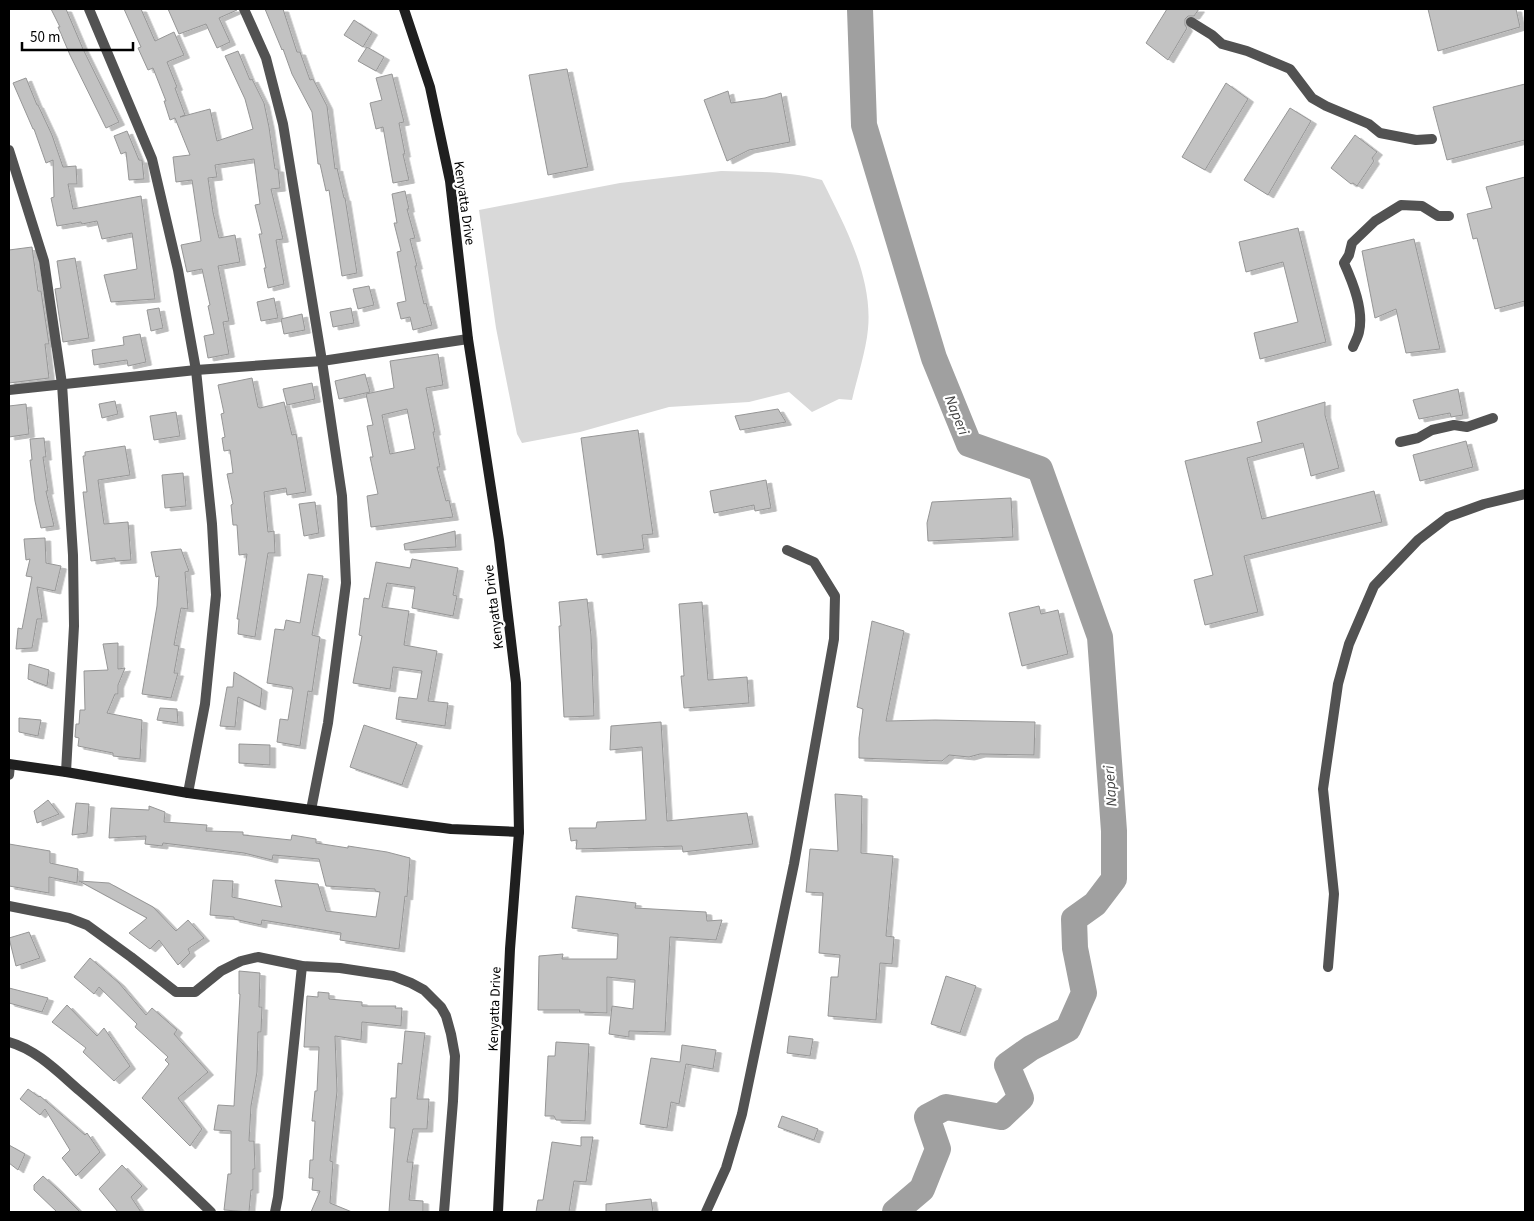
<svg xmlns="http://www.w3.org/2000/svg" width="1534" height="1221" font-family="'Source Sans 3',sans-serif">
<defs>
<filter id="shadow"><feDropShadow dx="5.5" dy="3" stdDeviation="0" flood-color="#0004"/></filter>
</defs>
<rect width="100%" height="100%" fill="#fff"/>
<path fill="#d9d9d9" d="M721 171C755 172 789 171 822 180 844 224 873 277 868 329 866 351 857 378 852 400L839 399 812 412 789 392 749 402 669 407 580 432 522 443 517 434 496 328 479 210 620 183Z"/>
<g fill="none" stroke-linecap="round" stroke-linejoin="round">
<path stroke="#a0a0a0" stroke-width="26" d="M860 9 864 125 934 358 969 444 1040 469 1100 637 1114 831V879L1095 904 1074 919 1075 948 1084 993 1068 1029 1031 1048 1007 1065 1021 1098 1001 1117 946 1107 927 1117 938 1149 922 1189 895 1212"/>
</g>
<g fill="#c2c2c2" stroke="#969696" fill-rule="evenodd" filter="url(#shadow)">
<path d="M51 9H66L83 49 119 122 106 128 70 55 58 27H60Z"/>
<path d="M124 9H141L155 41 174 32 184 55 167 62 177 87 175 88 185 115 180 117 210 109 217 141 253 129 245 99 225 56 238 51 250 80 252 79 264 103 269 127 275 169H278L280 188 271 189 283 239 276 240 284 284 268 288 264 268H266L259 234H262L255 205 260 204 254 159 215 165 217 177 208 178 213 212 219 238 235 235 240 262 218 266 229 321 223 322 229 354 208 358 204 336 214 334 208 306 210 305 202 269 187 272 181 245 201 241 192 180 176 182 173 157 190 155 175 118 170 120 164 101H166L153 68 148 70 138 48 141 47Z"/>
<path d="M168 9H237V10L219 18 230 42 217 48 206 24 179 34Z"/>
<path d="M265 9H283L297 52H300L310 80 313 79 327 106 335 169 337 168 344 198H345L357 273 342 276 329 190 326 191 320 164H318L312 112 292 74 283 49 282 50Z"/>
<path d="M1167 9H1199L1194 16H1188L1185 19V25L1187 28 1168 60 1146 43Z"/>
<path d="M1428 9H1516L1520 27 1438 51Z"/>
<path d="M354 20 372 32 363 47 344 35Z"/>
<path d="M367 47 384 57 376 71 358 61Z"/>
<path d="M567 69 588 167 548 175 529 75Z"/>
<path d="M392 74 404 122 399 123 405 154H403L409 180 393 183 383 127 376 129 370 103 382 100 376 78Z"/>
<path d="M26 78 37 105H38L52 135 63 167 76 166 77 184H68L73 209 141 196 155 299 111 302 104 275 137 269 132 233 102 239 97 221 82 224 81 222 57 226 51 198 54 197 53 160 46 163 34 129H33L13 83Z"/>
<path d="M1226 83 1248 99 1205 170 1182 157Z"/>
<path d="M1525 84V140L1447 160 1433 107Z"/>
<path d="M728 91 731 103 765 98 781 93 790 142 749 150 727 161 704 100Z"/>
<path d="M1290 108 1311 121 1268 195 1244 180Z"/>
<path d="M127 131 139 160H142L144 179 129 180 126 152 121 154 114 136Z"/>
<path d="M1355 135 1377 152 1372 158 1374 161 1357 186 1353 183 1351 184 1331 168Z"/>
<path d="M1525 177V301L1495 309 1477 238 1473 239 1467 214 1492 208 1486 187Z"/>
<path d="M405 191 409 209H407L415 238 410 239 417 266H415L424 304 426 303 432 325 413 330 410 317 401 319 397 303 406 301 397 252 401 251 394 223H397L392 194Z"/>
<path d="M1298 228 1326 342 1260 359 1254 333 1298 322 1283 262 1246 272 1239 242Z"/>
<path d="M1414 239 1440 349 1406 353 1396 309 1375 318 1362 251Z"/>
<path d="M32 247 38 291H41L49 344H45L49 378 9 383V250Z"/>
<path d="M75 258 89 338 63 342 55 289 61 288 57 261Z"/>
<path d="M369 286 374 305 358 309 353 289Z"/>
<path d="M274 298 278 318 261 321 257 302Z"/>
<path d="M159 308 163 328 151 331 147 310Z"/>
<path d="M351 308 354 323 333 327 330 312Z"/>
<path d="M302 314 305 330 284 334 281 319Z"/>
<path d="M140 334 146 362 128 366 127 360 94 365 92 350 124 345 123 337Z"/>
<path d="M438 354 443 385 426 388 435 432H433L440 467H437L446 501 449 500 453 517 371 527 367 496 378 494 370 457H373L367 426 373 425 366 394 394 388 390 361ZM407 409 415 449 390 454 382 415Z"/>
<path d="M365 374 370 392 339 399 335 381Z"/>
<path d="M252 378 258 407 260 408 284 402 292 435 296 434 306 492 287 495 286 488 264 492 268 532 274 531 275 553H268L255 637 238 634 239 619H237L247 554 239 555 237 525H233L231 505 233 504 227 474 233 473 230 450 224 451 222 438 225 437 221 414 224 413 218 385Z"/>
<path d="M312 383 315 399 287 405 283 389Z"/>
<path d="M1458 389 1463 415 1451 417 1450 413 1419 419 1413 400Z"/>
<path d="M115 401 118 414 102 418 99 404Z"/>
<path d="M1325 402V415L1339 468 1311 476 1303 443 1247 458 1262 519 1374 491 1382 522 1244 556 1258 612 1205 625 1194 580 1213 575 1185 461 1262 442 1257 422Z"/>
<path d="M26 404 29 434 9 437V406Z"/>
<path d="M778 409 786 422 740 430 735 416Z"/>
<path d="M176 412 180 436 154 440 150 416Z"/>
<path d="M638 430 653 534 642 535 644 549 597 555 581 438Z"/>
<path d="M44 438 46 457H43L48 491H46L54 526 41 528 35 501 30 460H32L30 439Z"/>
<path d="M1466 441 1473 467 1420 481 1413 455Z"/>
<path d="M125 446 130 475 98 480 104 524 128 522 131 560 115 561V558L91 561 83 492H87L83 456H85V452Z"/>
<path d="M183 473 186 506 165 508 162 475Z"/>
<path d="M766 480 771 508 755 511 754 505 714 513 710 491Z"/>
<path d="M1011 498 1013 537 928 541 927 523 932 502Z"/>
<path d="M315 502 319 533 304 536 299 504Z"/>
<path d="M455 531 456 547 405 550 404 544Z"/>
<path d="M45 538 46 563 61 566 55 591 37 587 42 619H37L32 648 16 649 18 628 22 629 32 577 26 576 30 559 26 560 24 539Z"/>
<path d="M181 549 189 571 185 572 188 609 181 608 174 645 179 646 174 673H178L171 698 142 694 157 606 159 576 156 577 151 552Z"/>
<path d="M412 559 458 568 453 595 457 596 453 616 412 608 415 587 387 583 382 607 409 611 404 645 437 651 428 701 448 703 445 726 396 719 399 697 417 699 422 671 393 667 390 689 353 683 362 636 359 635 364 598 369 599 376 562 410 568Z"/>
<path d="M308 574 323 576 312 635 320 637 312 692 308 691 300 746 277 742 280 719 288 720 293 689 292 687 267 683 275 629 284 630 286 620 300 623Z"/>
<path d="M587 599 591 635 594 716 564 717 559 626H561L559 602Z"/>
<path d="M702 602 708 680 747 677 749 703 684 708 681 676H684L679 604Z"/>
<path d="M1039 606 1041 614 1058 610 1068 654 1022 666 1009 613Z"/>
<path d="M872 621 904 631 886 721 935 720 1035 722 1034 755 980 754 969 757 949 755 942 761 859 758V738L863 709 857 707Z"/>
<path d="M118 643V669L125 668 118 685V694H115L107 713 142 720 140 759 113 756V753L78 746 79 738 75 737 76 724H79L80 710H85L84 671 108 670 103 644Z"/>
<path d="M29 664 49 670 47 686 28 679Z"/>
<path d="M234 672 262 689 260 707 238 697 235 727 220 726 227 687H233Z"/>
<path d="M160 708 177 709 178 723 157 720Z"/>
<path d="M19 718 41 720 38 736 19 732Z"/>
<path d="M661 722 667 821 747 813 753 844 683 852 682 846 576 849 577 840 571 841 569 828H596L597 822 646 820 642 747 610 750 611 726Z"/>
<path d="M364 725 417 743 402 785 350 767Z"/>
<path d="M239 744 270 745V765L239 763Z"/>
<path d="M835 794 862 796 861 853 893 856 886 936 894 937 892 964 880 963 876 1020 828 1016 831 977H838L840 955 819 953 823 893 806 892 810 849 838 851Z"/>
<path d="M48 800 59 814 37 823 34 811Z"/>
<path d="M76 803 89 804 87 833 72 835Z"/>
<path d="M149 806 165 812 164 822 207 825 206 831 243 832V835L291 840 292 835 316 839V843L348 848V846L387 852 410 858 407 897 405 896 399 949 340 940 341 933 262 920 261 925 234 919V917L210 915 213 880 233 881 232 897 282 907 275 880 318 884 326 911 376 917 380 892 375 891V889L326 886 319 859 273 855 272 860 244 853 163 843 162 846 145 844 146 836 109 838 111 808 149 810Z"/>
<path d="M9 844 50 851V863L78 869 77 883 49 877V893L9 886Z"/>
<path d="M79 881 109 883 153 907 176 931 188 920 204 938 188 949 190 953 178 965 159 940 150 949 129 933 147 918Z"/>
<path d="M576 896 636 903 635 908 706 912 707 921 722 920 716 940 670 937 665 1032 629 1031V1037L609 1034 612 1006 633 1009 635 980 607 977V1013L579 1012 580 1010H538L539 956 563 954 562 959H617L618 934 572 928Z"/>
<path d="M29 932 40 958 16 966 9 938Z"/>
<path d="M90 958 119 983 146 1015 152 1008 177 1030 174 1034 208 1072 178 1098 202 1129 190 1146 142 1098 169 1064 165 1060 168 1057 135 1027 137 1024 99 987 94 994 74 977Z"/>
<path d="M239 971 260 973 259 1007H262L261 1032H258L257 1072 251 1106 249 1141H254L255 1169H253V1190H251L249 1212 224 1210 228 1174H231V1131L214 1130 218 1105 234 1106 240 994H239Z"/>
<path d="M946 976 976 986 960 1033 931 1024Z"/>
<path d="M9 988 48 998 42 1012 9 1003Z"/>
<path d="M318 992 329 993V999L362 1002V1006H396L395 1008H402L401 1026 362 1022 361 1040 335 1036 337 1091 330 1161 333 1162 330 1203 352 1212H311L320 1191 312 1190 313 1178H309L310 1160H313L315 1121H312L315 1091H317L319 1047H304L307 996 318 997Z"/>
<path d="M67 1005 97 1036 104 1028 130 1066 114 1081 83 1052 86 1048 52 1022Z"/>
<path d="M405 1031 425 1033 417 1099H429L427 1129H413L407 1162H413L409 1200 423 1201V1212H389L395 1128H390L391 1098H396L398 1063 402 1064Z"/>
<path d="M789 1036 813 1039 810 1056 787 1053Z"/>
<path d="M556 1042 589 1044 585 1121 556 1120 554 1116H545L548 1056H555Z"/>
<path d="M682 1045 716 1050 713 1069 686 1064 679 1104 671 1102 667 1128 640 1124 651 1058 680 1062Z"/>
<path d="M28 1089 39 1097 40 1096 85 1135 87 1133 100 1152 76 1176 62 1158 70 1150 45 1109 40 1115 20 1099Z"/>
<path d="M782 1116 818 1129 814 1140 778 1127Z"/>
<path d="M581 1137H593L586 1182 574 1181 569 1212H536L538 1200H543L552 1142 581 1146Z"/>
<path d="M9 1145 25 1154 18 1170 9 1163Z"/>
<path d="M122 1165 142 1186 131 1197 141 1212H118L99 1189Z"/>
<path d="M43 1176 56 1188 80 1212H57L34 1190V1185Z"/>
<path d="M651 1199 653 1212H606V1204Z"/>
</g>
<g fill="none" stroke-linecap="round" stroke-linejoin="round">
<g stroke="#525252" stroke-width="10">
<path d="M89 9 152 159 178 270 196 370 212 524 216 595 205 704 188 793"/>
<path d="M244 9 266 58 283 124 322 361 342 496 346 583 328 723 311 810"/>
<path d="M1191 22 1212 35 1222 44 1247 51 1290 69 1312 98 1326 106 1369 124 1380 133 1416 140 1432 139"/>
<path d="M9 150 44 261 62 384 73 555 74 626 66 772"/>
<path d="M1353 347C1355 342 1358 337 1359 332 1364 310 1353 283 1344 263L1349 255 1352 243 1375 221 1401 205 1422 206 1438 216H1449"/>
<path d="M9 390 196 370 322 361 468 339"/>
<path d="M1400 442 1418 438 1432 430 1454 425 1467 427 1493 418"/>
<path d="M9 775 10 765"/>
<path d="M9 906 69 918 87 925 131 957 176 992H195L221 971 241 961 258 957 302 966 340 968 393 976 411 983 424 990 441 1007 446 1016 451 1034 455 1056 453 1101 444 1212"/>
<path d="M1328 967 1334 894 1323 789 1338 684 1349 644 1374 586 1418 540 1448 517 1484 504 1525 494"/>
<path d="M9 1042C37 1050 58 1072 80 1091 126 1130 168 1171 211 1212"/>
<path d="M275 1212 278 1197 302 966"/>
<path d="M706 1212 726 1168 742 1114 794 864 834 639 835 596 814 562 787 550"/>
</g>
<g stroke="#1f1f1f" stroke-width="10">
<path d="M404 9 430 87 450 181 468 339 499 540 516 683 519 832 510 949 498 1212"/>
<path d="M9 764 66 772 188 793 406 823 451 829 519 832"/>
</g>
</g>
<g text-anchor="middle" stroke-width="4.5" stroke-linejoin="round" paint-order="stroke">
<g font-size="14" fill="#000" stroke="#fff">
<text transform="translate(465 203) rotate(82)" y="5">Kenyatta Drive</text>
<text transform="translate(493 607) rotate(-97)" y="5">Kenyatta Drive</text>
<text transform="translate(494 1009) rotate(-88)" y="5">Kenyatta Drive</text>
</g>
<g font-size="15" font-style="italic" fill="#414141" stroke="#fff">
<text transform="translate(957 415) rotate(68)" y="5">Naperi</text>
<text transform="translate(1110 786) rotate(-94)" y="5">Naperi</text>
</g>
</g>
<rect width="1534" height="1221" fill="none" stroke="#000000" stroke-width="20"/>
<path d="M22 42v8h111v-8" fill="none" stroke="#000000" stroke-width="2.5"/>
<text x="30" y="42" font-size="15" fill="#000000" stroke="#ffffff" stroke-width="4" paint-order="stroke">50 m</text>
</svg>
